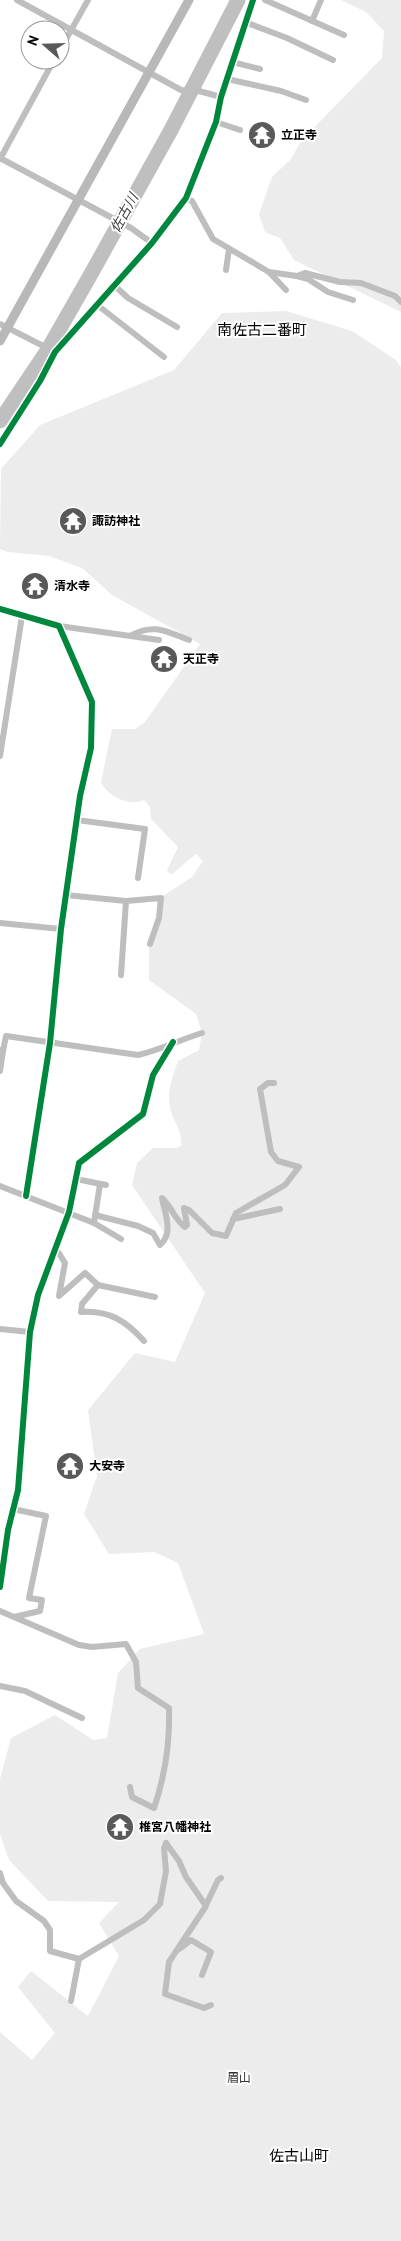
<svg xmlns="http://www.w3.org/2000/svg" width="401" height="2241" font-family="'PT Sans','Noto Sans JP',sans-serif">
<rect width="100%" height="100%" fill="#fff"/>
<g fill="#ececec">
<path d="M341 0H401V312L294 260 280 238 265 232 259 214 272 177 291 159 301 141 382 58 384 31 366 12Z"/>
<path d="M286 311 352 331 396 360 401 368V2241H0V2032L32 2060 55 2033 18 1987 31 1971 88 2016 119 1956 99 1923 119 1902 48 1901 9 1860 0 1834V1779L11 1738 55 1715 93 1740 107 1738 118 1673 140 1649 204 1634 178 1563 154 1552 109 1554 84 1514 97 1476 88 1410 135 1353 175 1362 205 1293 132 1185 137 1163 153 1148H176L181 1146C183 1134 175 1123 171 1112 166 1094 172 1077 178 1061L199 1050 202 1033 196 1014 149 980V948L158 928 163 896 192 877 203 861 196 854 172 874 169 873 167 870 178 847 151 819 150 807 144 800C130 807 107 796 101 782L112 729H135L145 722 200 644 112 595 82 568 49 556 8 552 0 549 1 469 40 425 174 370 222 313Z"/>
</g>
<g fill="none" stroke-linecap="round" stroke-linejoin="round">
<path stroke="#bfbfbf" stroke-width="15" d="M0 421 47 351 91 274 171 130 238 0"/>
<g stroke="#bebebe" stroke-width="6">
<path d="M17 0 181 90 199 91 221 97"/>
<path d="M265 0 344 35"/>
<path d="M312 21 321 0"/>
<path d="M245 22 287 38 333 60"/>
<path d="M60 50 88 0"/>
<path d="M232 62 260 69"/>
<path d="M227 79 281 91 306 100"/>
<path d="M216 122 240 130"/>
<path d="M0 158 131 228 152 243"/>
<path d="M0 159 54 60"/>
<path d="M186 198 192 201 213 239 269 272 286 290"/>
<path d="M226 270 229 249"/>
<path d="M269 272 297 276 305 273 340 282 361 283 395 296 401 302"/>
<path d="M297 276 308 279 328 292 353 300"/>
<path d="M114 285 128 298 177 327"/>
<path d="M96 304 164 357"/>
<path d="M0 324 55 352"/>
<path d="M0 444 40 381 55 352 152 243 186 198 216 122 221 97 253 0"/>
<path d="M0 609 59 626 92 702 91 748 80 796 61 929 50 1043 26 1196"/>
<path d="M59 626 159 640"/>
<path d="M132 635C155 623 167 632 189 640"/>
<path d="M0 756 22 616"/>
<path d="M77 820 145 829 138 878"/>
<path d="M66 895 126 901 161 898 159 918 150 944"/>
<path d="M0 923 61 929"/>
<path d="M121 975 126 901"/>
<path d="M0 1050 3 1051 0 1071"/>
<path d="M3 1051 6 1036 138 1055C160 1050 179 1040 202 1033"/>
<path d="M76 1179 106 1185"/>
<path d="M0 1186 94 1223 100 1184"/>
<path d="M95 1215 138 1226 153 1233 160 1245C174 1233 165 1214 162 1198 172 1207 174 1219 185 1227L187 1225 184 1208 189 1210 212 1233 226 1236 236 1213 285 1185 299 1167 278 1161 271 1152 260 1089 268 1083H274"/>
<path d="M233 1219 280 1209"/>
<path d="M94 1223 121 1239"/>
<path d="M55 1247 65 1263 59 1296 85 1273 98 1285"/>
<path d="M0 1329 30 1332"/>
<path d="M144 1341C126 1321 109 1310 81 1312L82 1304 98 1285 155 1297"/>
<path d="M13 1509 46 1516 29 1598 42 1600 40 1611 14 1617"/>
<path d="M0 1587 8 1530 18 1490 30 1332 38 1295 69 1212 79 1163 143 1114 153 1075 173 1042"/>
<path d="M0 1611 79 1645 92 1647 126 1644 136 1662 138 1688 169 1708C170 1742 165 1776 154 1808L132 1797 130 1787"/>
<path d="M0 1686 25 1691 82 1718"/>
<path d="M166 1843 179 1861 186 1877 206 1906 169 1962 165 1994 204 2008 211 2005"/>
<path d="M0 1873 3 1883 16 1901 44 1921 50 1930V1951L79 1959 144 1920 160 1904 166 1871 164 1848 166 1843"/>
<path d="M206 1905 218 1880 221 1878"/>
<path d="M179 1949 191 1940 211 1952 202 1975"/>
<path d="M71 2001 79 1959"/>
</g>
<path stroke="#b8b8b8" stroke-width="9" d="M0 341 189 0"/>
<defs>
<g id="cycleway">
<path d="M0 444 40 381 55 352 152 243 186 198 216 122 221 97 253 0"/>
<path d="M0 609 59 626 92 702 91 748 80 796 61 929 50 1043 26 1196"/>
<path d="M0 1587 8 1530 18 1490 30 1332 38 1295 69 1212 79 1163 143 1114 153 1075 173 1042"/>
</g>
</defs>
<use href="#cycleway" stroke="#fff" stroke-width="9"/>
<use href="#cycleway" stroke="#00873e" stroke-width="6"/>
</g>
<defs>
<symbol id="temple-disc" viewBox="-11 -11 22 22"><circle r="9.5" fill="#595959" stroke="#fff"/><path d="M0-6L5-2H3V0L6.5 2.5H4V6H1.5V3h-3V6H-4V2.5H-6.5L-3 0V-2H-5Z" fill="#fff"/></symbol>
</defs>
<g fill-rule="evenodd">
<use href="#temple-disc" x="246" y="119" width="32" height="32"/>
<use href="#temple-disc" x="57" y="505" width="32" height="32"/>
<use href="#temple-disc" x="19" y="570" width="32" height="32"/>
<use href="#temple-disc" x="148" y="643" width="32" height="32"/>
<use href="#temple-disc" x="54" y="1450" width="32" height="32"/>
<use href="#temple-disc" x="104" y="1811" width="32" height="32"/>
</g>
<g text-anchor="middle" stroke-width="4" stroke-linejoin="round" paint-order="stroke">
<g font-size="12" font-weight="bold" fill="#000" stroke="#fff" text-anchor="start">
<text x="281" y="139">立正寺</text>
<text x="92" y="525">諏訪神社</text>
<text x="54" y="590">清水寺</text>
<text x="183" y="663">天正寺</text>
<text x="89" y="1470">大安寺</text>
<text x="139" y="1831">椎宮八幡神社</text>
</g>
<g font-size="12" fill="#333" stroke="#fff">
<text x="239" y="2082">眉山</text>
</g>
<g font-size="14" font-style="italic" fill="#444" stroke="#fff">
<text transform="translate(124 213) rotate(-61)" y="5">佐古川</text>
</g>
<g font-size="15" fill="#000" stroke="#fff">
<text x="262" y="335">南佐古二番町</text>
<text x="299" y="2161">佐古山町</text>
</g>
</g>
<g transform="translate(45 45) rotate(290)"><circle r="24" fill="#ffffff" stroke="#999999"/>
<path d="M0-4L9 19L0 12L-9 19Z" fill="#595959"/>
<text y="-8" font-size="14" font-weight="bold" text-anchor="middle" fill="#000000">N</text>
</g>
</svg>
